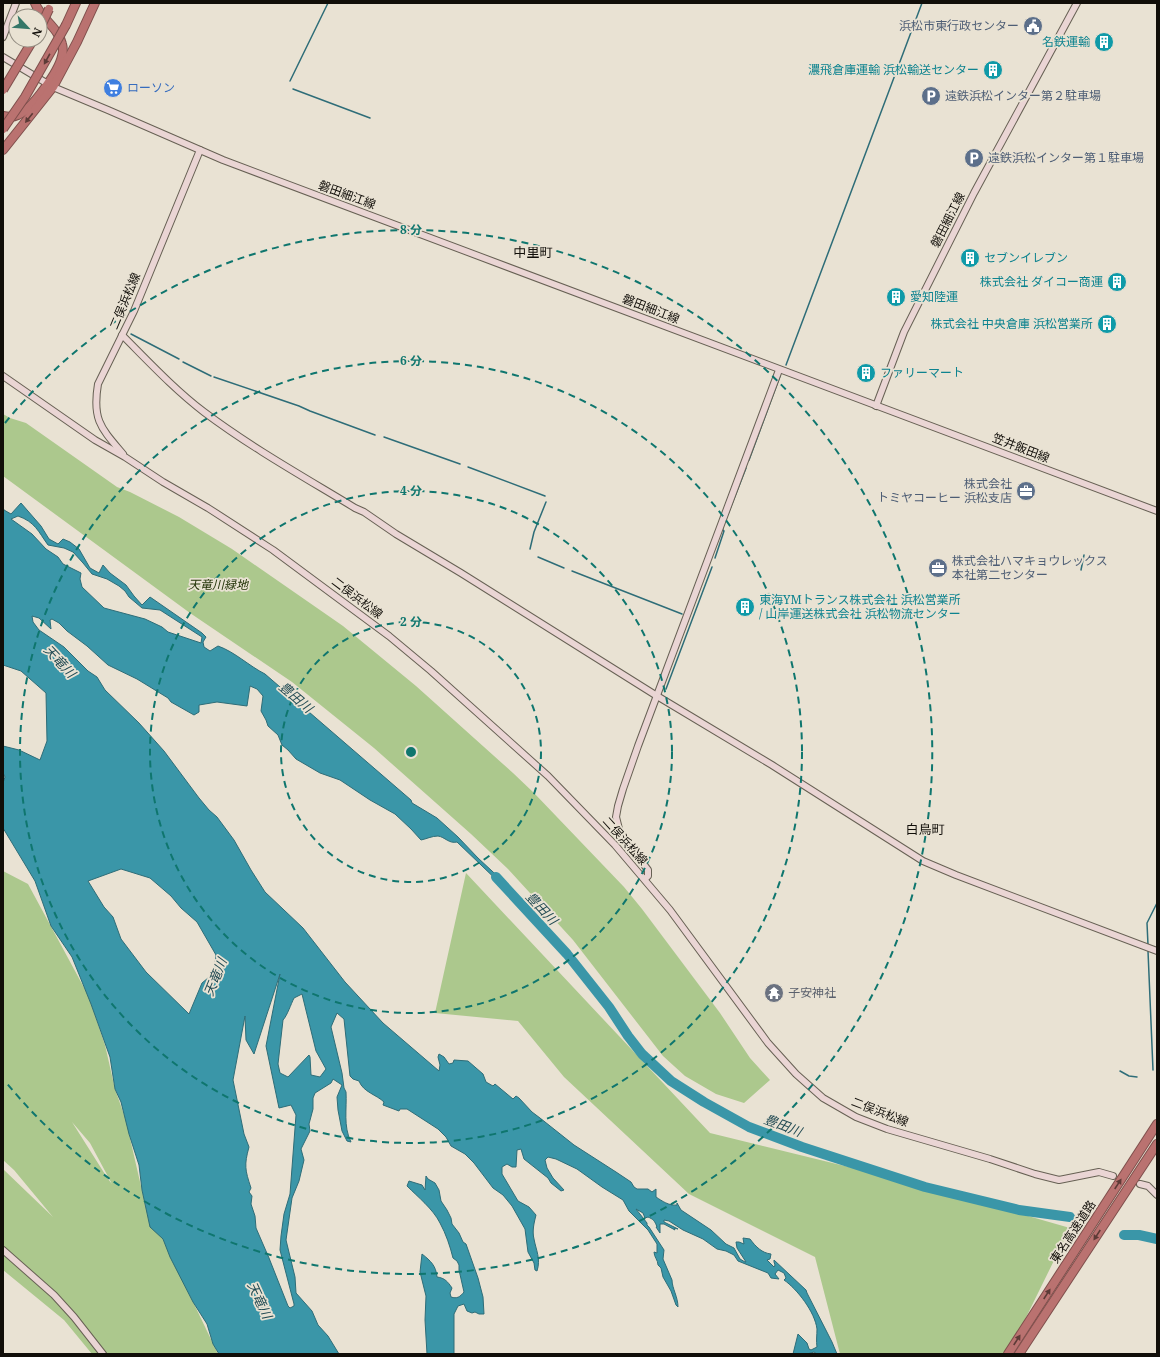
<svg xmlns="http://www.w3.org/2000/svg" width="1160" height="1357" font-family="'Noto Serif','Noto Sans JP',serif">
<rect width="100%" height="100%" fill="#e9e2d3"/>
<g fill="#acc88d" fill-rule="evenodd">
<path d="M3 414 10 418 26 423 117 487 130 492 179 517 232 549 343 626 416 686 513 773 534 793 624 887 642 909 720 1013 750 1058 770 1080 744 1103 716 1094 685 1076 663 1056 573 940 508 869 471 834 374 748 292 682 190 613 3 476Z"/>
<path d="M3 871 28 884 88 995 105 1045 115 1089 129 1129V1134L149 1221 163 1239 218 1354H92L64 1320 3 1270V1169L53 1217 14 1170 3 1160ZM72 1122 90 1143 112 1184 108 1179Z"/>
<path d="M466 873 710 1133 906 1181 1070 1228 1009 1352 1011 1354H840L815 1257 689 1194 564 1077 518 1021 435 1013Z"/>
</g>
<g fill="#3a96a8" stroke="#2e6d78" fill-rule="evenodd">
<path d="M21 503 41 526 49 539 58 544 63 539 70 542 79 549 90 568 99 573 103 565 110 573 126 585 134 596 142 605 150 597 202 633 206 637 203 642 204 647 210 651 218 646C235 652 249 666 265 674L411 800 412 803 437 818 458 837 478 858 506 884 505 888 457 842C449 844 445 837 438 836 432 836 426 839 421 840L411 829 395 814 370 800 340 780 320 773 296 759 288 750 282 745 278 735 268 726 266 720 261 711 263 696 257 689 250 686 247 706 217 702 199 705V712L194 715 171 702 168 698 137 679 108 665 87 646 67 631 59 623 52 619 50 620 51 629 39 618 32 616 33 622 39 630 64 647 88 671 97 677 105 690 139 723 164 751 199 798 209 810 217 817 234 840 251 870 265 892 303 928 345 982 383 1023 439 1071 440 1065 438 1057 439 1054 444 1057 449 1064 453 1063 454 1060 468 1061 483 1074 486 1082 493 1086 495 1084 513 1099 516 1096 519 1098 532 1112 540 1118 574 1145 616 1172 631 1182 634 1187 637 1189H648L652 1192 656 1189V1197C662 1201 669 1206 677 1205V1203L681 1210 711 1230 726 1244 734 1248 740 1259 745 1262H746L737 1248 736 1242H739L744 1244 743 1238 750 1239C756 1247 762 1253 771 1254L770 1259 767 1260 774 1267 775 1265 774 1262V1260L806 1290 807 1293 832 1342 837 1354H817L814 1352 807 1354H793L798 1334 807 1343 809 1349 811 1350 817 1347C816 1341 817 1335 817 1329 815 1312 797 1289 784 1280L786 1278 784 1273 778 1270 775 1274 779 1279 771 1278 768 1273 738 1261 734 1255 726 1251 717 1249 703 1239 683 1230 669 1221 664 1220V1222L678 1229 674 1228 675 1230 664 1224H660V1233L656 1227H657C655 1221 653 1219 648 1217L645 1218 643 1213 636 1209 647 1223V1225L649 1227 664 1250 663 1259 672 1280C672 1288 678 1297 678 1307L676 1305 671 1291 663 1277 661 1268 658 1265C658 1260 654 1257 654 1252L657 1253V1244L648 1230 629 1211 623 1200 602 1187 577 1169 556 1159 548 1157 545 1160 547 1168 553 1178 564 1190 561 1191 551 1183 548 1178 524 1159 521 1149 517 1150 516 1167H512L507 1164 502 1167V1174L518 1201 529 1207 536 1215C534 1223 532 1231 534 1239 536 1250 541 1259 537 1271L535 1270 534 1263 528 1252 525 1229 512 1206 503 1195 493 1188 474 1163 465 1154 451 1146 446 1137 438 1129 407 1109H400L399 1111 383 1105 384 1102C377 1095 363 1092 359 1081L353 1079 350 1076 344 1019 337 1013 331 1027 342 1073 344 1088 346 1092C347 1109 343 1126 351 1142L347 1141 342 1131 338 1110 337 1097 342 1085 333 1079 331 1083 315 1093 313 1098V1109L309 1124 310 1131 301 1149 304 1160 299 1181 292 1198 286 1240 295 1277 296 1293 312 1311 318 1325 328 1336 339 1354H219L213 1344 207 1324 193 1302 170 1257 163 1239 150 1227 142 1190 139 1165 129 1134 121 1102 115 1089 110 1057 91 1004 72 957 51 926 35 881 3 828V783L5 777 3 773V746L19 750 40 760 47 741 46 693 21 671 3 665V508L4 510 11 514ZM18 516C35 522 38 531 48 545L64 548 73 552 83 563 92 574 107 579 119 586 125 591 129 597 142 608 160 610 202 637 201 643 168 632 162 627 145 619 104 608 82 587 80 579 81 573 63 564 58 557 46 549 32 534 11 519ZM121 869 150 878 171 896 181 908 197 922 216 955 214 973 202 983 189 1014 146 972 121 939 113 917 104 907 88 881ZM280 974 266 1046 279 1108 291 1105 296 1115 290 1194 284 1214 281 1236 280 1250 294 1304V1306L290 1308 288 1306 269 1258 256 1228 255 1216 251 1204 252 1196 249 1192 251 1188C245 1170 244 1165 249 1147L244 1134 233 1080 245 1016 246 1040 254 1054ZM302 994 316 1051 326 1069 320 1077 311 1075 310 1057 309 1055 288 1077 280 1073 278 1064 283 1020C287 1016 291 1004 294 998Z"/>
<path d="M426 1176 428 1179 435 1183 439 1190 441 1201 447 1210 451 1218 452 1224 459 1233 463 1242 466 1244 478 1278 483 1297 484 1314H479L475 1312 472 1313 467 1311 464 1304 458 1306 454 1314V1354H427L425 1320 426 1296 420 1272 422 1254C431 1261 436 1266 437 1277 445 1278 448 1282 452 1288L450 1293 451 1297C457 1299 460 1297 464 1292L459 1270V1265L457 1261 453 1258C450 1246 446 1234 440 1223 433 1209 418 1197 407 1186L409 1181 422 1185 425 1190Z"/>
</g>
<g fill="none" stroke-linecap="round" stroke-linejoin="round">
<g stroke="#2e6d78" stroke-width="1.5">
<path d="M290 81 328 3"/>
<path d="M293 89 370 118"/>
<path d="M131 334 179 359"/>
<path d="M183 362 211 376"/>
<path d="M786 365 922 3"/>
<path d="M214 377 299 406 310 411 375 435"/>
<path d="M384 437 460 464"/>
<path d="M749 460 780 376"/>
<path d="M468 467 545 496"/>
<path d="M728 514 746 468"/>
<path d="M530 549 534 532 546 502"/>
<path d="M538 557 564 568"/>
<path d="M715 558 724 531 722 530 723 529"/>
<path d="M1081 570 1084 555"/>
<path d="M572 571 682 614"/>
<path d="M666 689 712 567"/>
<path d="M1148 945 1147 923 1157 903"/>
<path d="M1148 951 1153 1070"/>
<path d="M1120 1071 1129 1076 1137 1077"/>
</g>
<g stroke="#3a96a8" stroke-width="10">
<path d="M496 877 567 954 609 1007 628 1036 642 1054 671 1081 704 1102 749 1127 765 1133 802 1147 925 1187 1019 1210 1070 1217"/>
<path d="M1124 1235H1139L1157 1239"/>
</g>
<defs>
<g id="secondary">
<path d="M3 37 16 3"/>
<path d="M3 57 53 87 108 110 223 160 1157 511"/>
<path d="M122 335C149 362 174 389 204 412 252 448 304 477 355 508L364 512 396 534 461 573 657 696 772 765 923 861 956 875 1157 951"/>
<path d="M3 376 95 440 125 457 163 482 208 508 273 550 389 636 431 671 548 776 615 845 670 910 768 1043 796 1074 823 1098 856 1117 887 1129 990 1159 1035 1174 1059 1180 1099 1172 1113 1176"/>
<path d="M876 406 904 332 974 193 1077 3"/>
<path d="M123 454C101 428 92 420 98 384L134 311 200 150"/>
<path d="M645 879 648 876V870L620 833 616 817 618 806 623 789 638 746 779 370"/>
<path d="M1140 1184 1148 1186 1157 1195"/>
<path d="M3 1250 54 1295 74 1317 103 1354"/>
</g>
<g id="highway">
<path d="M66 25 76 3"/>
<path d="M3 116C8 117 14 117 18 115 32 109 59 71 62 56 63 53 63 47 62 44 58 27 41 19 35 3"/>
<path d="M3 150 53 87 77 42 95 3"/>
<path d="M1008 1354 1157 1124"/>
<path d="M1019 1354 1157 1144"/>
</g>
</defs>
<use href="#secondary" stroke="#676154" stroke-width="8"/>
<use href="#highway" stroke="#7f4f4c" stroke-width="10"/>
<use href="#secondary" stroke="#ead5d4" stroke-width="6"/>
<use href="#highway" stroke="#ba7270" stroke-width="8"/>
<defs>
<g id="highway-bridge">
<path d="M40 28 49 9"/>
<path d="M3 90 33 40"/>
<path d="M3 129 25 97 66 25"/>
</g>
</defs>
<use href="#highway-bridge" stroke="#7f4f4c" stroke-width="10" stroke-linecap="butt"/>
<use href="#highway-bridge" stroke="#ba7270" stroke-width="8"/>
</g>
<defs><path id="oneway-solid" d="M-6-.8H1V-3.2L6.5 0L1 3.2V.8H-6Z"/></defs>
<g fill="#5d3b37">
<use href="#oneway-solid" transform="translate(47 59) rotate(119)"/>
<use href="#oneway-solid" transform="translate(29 118) rotate(128)"/>
<use href="#oneway-solid" transform="translate(1118 1184) rotate(-57)"/>
<use href="#oneway-solid" transform="translate(1097 1235) rotate(123)"/>
<use href="#oneway-solid" transform="translate(1047 1294) rotate(-57)"/>
<use href="#oneway-solid" transform="translate(1017 1340) rotate(-57)"/>
</g>
<g fill="none" stroke="#0f766e" stroke-width="2" stroke-dasharray="7 5">
<circle cx="411" cy="752" r="130"/>
<circle cx="411" cy="752" r="261"/>
<circle cx="411" cy="752" r="391"/>
<path d="M5 423A522 522 0 1 1 5 1081"/>
</g>
<defs>
<symbol id="civic-disc" viewBox="-11 -11 22 22"><circle r="9.5" fill="#5c6f8a" stroke="#e9e2d3"/><path d="M-.6-6.5H3V-4.5H.6V-3L4-1V1h2V6H-6V1h2V-1L-.6-3ZM-1.2 2.5V6h2.4V2.5Z" fill="#fff"/></symbol>
<symbol id="building-disc" viewBox="-11 -11 22 22"><circle r="9.5" fill="#0f9aa8" stroke="#e9e2d3"/><path d="M-4-6H4V6H1V3H-1V6H-4ZM-2.5-4.3h1.7v1.8h-1.7ZM.8-4.3h1.7v1.8H.8ZM-2.5-1h1.7V.8h-1.7ZM.8-1h1.7V.8H.8Z" fill="#fff"/></symbol>
<symbol id="supermarket-disc" viewBox="-11 -11 22 22"><circle r="9.5" fill="#3f7fe0" stroke="#e9e2d3"/><path d="M-6-5.5h2.5l.6 2H6L4.5 2H-2.5L-4.4-4H-6ZM-1.5 3.2a1.3 1.3 0 1 0 .1 0ZM3 3.2a1.3 1.3 0 1 0 .1 0Z" fill="#fff"/></symbol>
<symbol id="parking-disc" viewBox="-11 -11 22 22"><circle r="9.5" fill="#5c6f8a" stroke="#e9e2d3"/><path d="M-3.5-5.5H1a3.5 3.5 0 0 1 0 7H-1V5.5H-3.5ZM-1-3.4V-.6H.8a1.4 1.4 0 0 0 0-2.8Z" fill="#fff"/></symbol>
<symbol id="office-disc" viewBox="-11 -11 22 22"><circle r="9.5" fill="#5c6f8a" stroke="#e9e2d3"/><path d="M-6-3h4V-5.5h4V-3h4V5H-6ZM-1-4.5V-3h2v-1.5ZM-6 0V1H6V0Z" fill="#fff"/></symbol>
<symbol id="temple-disc" viewBox="-11 -11 22 22"><circle r="9.5" fill="#6b7280" stroke="#e9e2d3"/><path d="M0-6L5-2H3V0L6.5 2.5H4V6H1.5V3h-3V6H-4V2.5H-6.5L-3 0V-2H-5Z" fill="#fff"/></symbol>
</defs>
<g fill-rule="evenodd">
<use href="#civic-disc" x="1022" y="15" width="22" height="22"/>
<use href="#building-disc" x="1093" y="31" width="22" height="22"/>
<use href="#building-disc" x="982" y="59" width="22" height="22"/>
<use href="#supermarket-disc" x="102" y="77" width="22" height="22"/>
<use href="#parking-disc" x="920" y="85" width="22" height="22"/>
<use href="#parking-disc" x="963" y="147" width="22" height="22"/>
<use href="#building-disc" x="959" y="247" width="22" height="22"/>
<use href="#building-disc" x="1106" y="271" width="22" height="22"/>
<use href="#building-disc" x="885" y="286" width="22" height="22"/>
<use href="#building-disc" x="1096" y="313" width="22" height="22"/>
<use href="#building-disc" x="855" y="362" width="22" height="22"/>
<use href="#office-disc" x="1015" y="480" width="22" height="22"/>
<use href="#office-disc" x="927" y="557" width="22" height="22"/>
<use href="#building-disc" x="734" y="596" width="22" height="22"/>
<use href="#temple-disc" x="763" y="982" width="22" height="22"/>
</g>
<g text-anchor="middle" stroke-width="3.5" stroke-linejoin="round" paint-order="stroke">
<g font-size="12" fill="#4e5e75" stroke="#e9e2d3" text-anchor="start">
<text x="1019" y="30" text-anchor="end">浜松市東行政センター</text>
<text x="945" y="100">遠鉄浜松インター第２駐車場</text>
<text x="988" y="162">遠鉄浜松インター第１駐車場</text>
<text x="1012" y="488" text-anchor="end">株式会社<tspan x="1012" dy="14">トミヤコーヒー 浜松支店</tspan></text>
<text x="952" y="565">株式会社ハマキョウレックス<tspan x="952" dy="14">本社第二センター</tspan></text>
</g>
<g font-size="12" fill="#0d838f" stroke="#e9e2d3" text-anchor="end">
<text x="1090" y="46">名鉄運輸</text>
<text x="979" y="74">濃飛倉庫運輸 浜松輸送センター</text>
<text x="984" y="262" text-anchor="start">セブンイレブン</text>
<text x="1103" y="286">株式会社 ダイコー商運</text>
<text x="910" y="301" text-anchor="start">愛知陸運</text>
<text x="1093" y="328">株式会社 中央倉庫 浜松営業所</text>
<text x="880" y="377" text-anchor="start">ファリーマート</text>
<text x="759" y="604" text-anchor="start">東海YMトランス株式会社 浜松営業所<tspan x="759" dy="14">/ 山岸運送株式会社 浜松物流センター</tspan></text>
</g>
<g font-size="12" fill="#366cbe" stroke="#e9e2d3" text-anchor="start">
<text x="127" y="92">ローソン</text>
</g>
<g font-size="12" fill="#110e09" stroke="#e9e2d3">
<text transform="translate(347 195) rotate(20)" y="4">磐田細江線</text>
<text transform="translate(948 220) rotate(-63)" y="4">磐田細江線</text>
<text transform="translate(125 301) rotate(-67)" y="4">二俣浜松線</text>
<text transform="translate(651 309) rotate(21)" y="4">磐田細江線</text>
<text transform="translate(1021 448) rotate(21)" y="4">笠井飯田線</text>
<text transform="translate(357 598) rotate(37)" y="4">二俣浜松線</text>
<text transform="translate(625 841) rotate(48)" y="4">二俣浜松線</text>
<text transform="translate(880 1112) rotate(21)" y="4">二俣浜松線</text>
<text transform="translate(1073 1232) rotate(-57)" y="4">東名高速道路</text>
</g>
<g font-size="12" font-style="italic" fill="#1d2f02" stroke="#e9e2d3">
<text x="218" y="589">天竜川緑地</text>
</g>
<g font-size="12" fill="#5b616d" stroke="#e9e2d3" text-anchor="start">
<text x="788" y="997">子安神社</text>
</g>
<g font-size="13" fill="#110e09" stroke="#e9e2d3">
<text x="533" y="257">中里町</text>
<text x="925" y="834">白鳥町</text>
</g>
<g font-size="13" font-style="italic" fill="#214a53" stroke="#e9e2d3">
<text transform="translate(60 661) rotate(47)" y="5">天竜川</text>
<text transform="translate(296 697) rotate(41)" y="5">豊田川</text>
<text transform="translate(542 908) rotate(47)" y="5">豊田川</text>
<text transform="translate(215 977) rotate(-68)" y="5">天竜川</text>
<text transform="translate(783 1125) rotate(21)" y="5">豊田川</text>
<text transform="translate(260 1300) rotate(65)" y="5">天竜川</text>
</g>
</g>
<circle cx="411" cy="752" r="6" fill="#0f766e" stroke="#e9e2d3" stroke-width="2"/>
<g font-size="12" text-anchor="middle" font-weight="bold" fill="#0f766e" stroke="#e9e2d3" stroke-width="3.5" stroke-linejoin="round" paint-order="stroke">
<text x="411" y="234">8 分</text>
<text x="411" y="365">6 分</text>
<text x="411" y="495">4 分</text>
<text x="411" y="626">2 分</text>
</g>
<rect width="1160" height="1357" fill="none" stroke="#110e09" stroke-width="8"/>
<g transform="translate(28 28) rotate(116)"><circle r="19" fill="#e9e2d3" stroke="#938d82"/>
<path d="M0-3L7 15L0 10L-7 15Z" fill="#357768"/>
<text y="-6" font-size="11" font-weight="bold" text-anchor="middle" fill="#110e09">N</text>
</g>
</svg>
